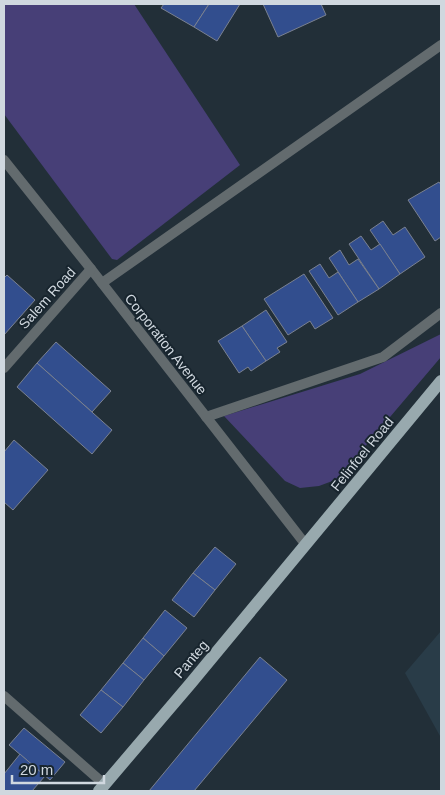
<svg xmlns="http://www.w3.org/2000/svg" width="445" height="795" font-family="Helvetica,sans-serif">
<rect width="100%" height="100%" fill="#222f38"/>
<path fill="#293c48" d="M441 631V735L440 736 405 673Z"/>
<g fill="#473f77">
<path d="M4 4H134L240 165 117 260 112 259 4 114Z"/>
<path d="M441 334V357L345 470 335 480 319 486 300 488 285 481 224 416 360 374Z"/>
</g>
<g fill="#324e8e" stroke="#7a8190">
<path d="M164 4H209L194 27 161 8Z"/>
<path d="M209 4H240L217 41 194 27Z"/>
<path d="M263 4H321L326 15 278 37Z"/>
<path d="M439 182 441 185V237L435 241 408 200Z"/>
<path d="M383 221 393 235 405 227 425 257 400 274 370 230Z"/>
<path d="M361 236 371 250 380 244 400 274 379 289 349 244Z"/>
<path d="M340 250 349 265 358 259 379 289 358 302 329 258Z"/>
<path d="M320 264 329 278 338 272 358 302 338 315 309 271Z"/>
<path d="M304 274 333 318 315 329 310 321 288 335 264 299Z"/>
<path d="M7 275 35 300 4 335V278Z"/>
<path d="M266 310 287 342 277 348 280 352 266 361 242 326Z"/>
<path d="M242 326 266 361 251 371 248 367 239 373 218 341Z"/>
<path d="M56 342 111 391 92 412 37 363Z"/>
<path d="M37 363 112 430 92 454 17 387Z"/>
<path d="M14 440 48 470 13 510 4 502V452Z"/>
<path d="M215 547 236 564 215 590 193 573Z"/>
<path d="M193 573 215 590 194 617 172 600Z"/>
<path d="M165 610 187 628 164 656 143 638Z"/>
<path d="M143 638 164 656 144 680 123 663Z"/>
<path d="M260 657 287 680 194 791H149Z"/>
<path d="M123 663 144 680 123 707 101 690Z"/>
<path d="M101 690 123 707 101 733 80 715Z"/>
<path d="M24 728 65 762 50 780 9 745Z"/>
<path d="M20 754 45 776 32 791H4V774Z"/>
</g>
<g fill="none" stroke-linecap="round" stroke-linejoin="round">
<g stroke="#636b6e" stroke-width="10">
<path d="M102 283 441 45"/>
<path d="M206 417 383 357 441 313"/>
<path d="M4 696 104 784"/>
</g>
<g stroke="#636b6e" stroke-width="10">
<path d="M4 160 91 269 306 545"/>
<path d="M4 368 91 269"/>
</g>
<path stroke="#98a9ae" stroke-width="12" d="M99 791 191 683 441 381"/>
</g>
<g text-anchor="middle" stroke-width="4" stroke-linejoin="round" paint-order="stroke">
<g font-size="14" fill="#d0d8df" stroke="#18252e">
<text transform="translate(47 298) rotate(-48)" y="5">Salem Road</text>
<text transform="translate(166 344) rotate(52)" y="5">Corporation Avenue</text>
<text transform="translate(362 454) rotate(-51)" y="5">Felinfoel Road</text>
<text transform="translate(191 659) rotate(-50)" y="5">Panteg</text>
</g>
</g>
<rect width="445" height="795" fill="none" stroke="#d0d8df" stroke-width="10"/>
<path d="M12 775v8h92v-8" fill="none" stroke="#d0d8df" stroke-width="2.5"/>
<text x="20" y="775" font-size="15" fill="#d0d8df" stroke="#18252e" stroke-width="4" paint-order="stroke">20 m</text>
</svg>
